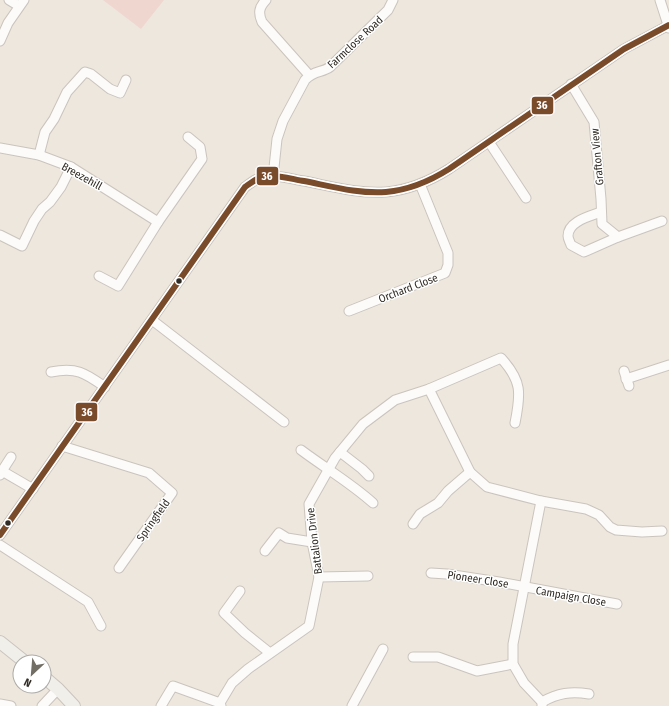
<svg xmlns="http://www.w3.org/2000/svg" width="669" height="706" font-family="'Fira Sans Condensed',sans-serif">
<rect width="100%" height="100%" fill="#eee7de"/>
<path fill="#efd7d0" d="M103 0H164L141 29Z"/>
<g fill="none" stroke-linecap="round" stroke-linejoin="round">
<defs>
<g id="minor">
<path d="M9 0 19 6"/>
<path d="M266 0C259 7 258 13 262 22L309 75"/>
<path d="M660 0 669 28"/>
<path d="M0 41 8 23 24 0"/>
<path d="M571 84 594 122 601 199 602 224 618 237"/>
<path d="M489 142 526 198"/>
<path d="M0 148 39 155 71 167 158 222 202 159 200 147 188 137"/>
<path d="M39 155 45 132 54 119 67 92 85 72 91 74 110 89 120 93 126 80"/>
<path d="M273 177 277 139 283 121 305 80C314 70 322 73 330 67L388 10 393 0"/>
<path d="M601 212C591 216 568 221 568 236 568 239 570 242 571 245L584 252 618 237 662 221"/>
<path d="M0 235 22 246 34 221 42 209 50 202 61 187 71 167"/>
<path d="M99 276 118 286 158 222"/>
<path d="M349 311 445 273 448 265V253L420 184"/>
<path d="M152 320 284 422"/>
<path d="M624 371 629 386"/>
<path d="M51 372C77 367 85 373 105 387"/>
<path d="M626 379 669 365"/>
<path d="M429 389 501 358C522 381 521 393 515 423"/>
<path d="M62 446 149 473 172 493 119 568"/>
<path d="M301 450C325 468 351 483 373 503"/>
<path d="M340 452 362 469 369 476"/>
<path d="M2 471 11 457"/>
<path d="M0 475 2 471 33 489"/>
<path d="M541 501 586 509 599 515 610 527 616 530 642 532 662 531"/>
<path d="M413 524 420 514 438 503 448 491 470 472"/>
<path d="M0 535 245 187C252 182 258 177 267 176 279 175 292 179 304 181 330 186 358 194 386 192 408 190 430 181 449 169L624 49 669 25"/>
<path d="M0 545 88 602 101 626"/>
<path d="M265 551 279 533 287 538 312 542"/>
<path d="M431 573 447 574 499 582 617 604"/>
<path d="M319 577 368 576"/>
<path d="M240 591 224 613 245 633 270 653"/>
<path d="M413 657H438L477 671 513 664"/>
<path d="M542 702C558 693 571 691 589 694"/>
<path d="M0 704 11 706"/>
<path d="M42 706 58 689"/>
<path d="M161 706 173 686 220 703"/>
<path d="M221 706 220 703 232 683 248 669 309 626 319 577 312 542 309 504 335 458 363 424 395 400 429 389 470 472 487 487 541 501 513 644V664L524 683 542 702V706"/>
<path d="M352 706 383 649"/>
</g>
<g id="secondary">
<path d="M0 642 25 662"/>
<path d="M44 677 58 689 74 706"/>
</g>
</defs>
<use href="#minor" stroke="#cac4bd" stroke-width="11"/>
<use href="#secondary" stroke="#cac4bd" stroke-width="14"/>
<use href="#minor" stroke="#fcfbfa" stroke-width="9"/>
<use href="#secondary" stroke="#f1efe9" stroke-width="12"/>
<defs>
<path id="bus-1" d="M0 535 245 187C252 182 258 177 267 176 279 175 292 179 304 181 330 186 358 194 386 192 408 190 430 181 449 169L624 49 669 25"/>
</defs>
<use href="#bus-1" stroke="#fff" stroke-width="9"/>
<use href="#bus-1" stroke="#7a4b2a" stroke-width="6"/>
</g>
<g fill="#302b24" stroke="#fff" stroke-width="1.5">
<circle cx="179" cy="281" r="3.5"/>
<circle cx="8" cy="523" r="3.5"/>
</g>
<g text-anchor="middle" stroke-width="3" stroke-linejoin="round" paint-order="stroke">
<g font-size="11" fill="#302b24" stroke="#fff">
<text transform="translate(355 42) rotate(-43)" y="4">Farmclose Road</text>
<text transform="translate(597 157) rotate(-95)" y="4">Grafton View</text>
<text transform="translate(82 176) rotate(29)" y="4">Breezehill</text>
<text transform="translate(408 288) rotate(-21)" y="4">Orchard Close</text>
<text transform="translate(153 520) rotate(-55)" y="4">Springfield</text>
<text transform="translate(314 541) rotate(-97)" y="4">Battalion Drive</text>
<text transform="translate(478 579) rotate(9)" y="4">Pioneer Close</text>
<text transform="translate(571 596) rotate(10)" y="4">Campaign Close</text>
</g>
</g>
<g stroke="#fff" stroke-width="1.5">
<rect x="531" y="96" width="23" height="19" rx="4" fill="#7a4b2a"/>
<rect x="256" y="166" width="23" height="20" rx="4" fill="#7a4b2a"/>
<rect x="75" y="402" width="23" height="20" rx="4" fill="#7a4b2a"/>
</g>
<g font-size="11" text-anchor="middle" font-weight="bold" fill="#fff">
<text x="542" y="109">36</text>
<text x="267" y="180">36</text>
<text x="87" y="416">36</text>
</g>
<g transform="translate(32 674) rotate(206)"><circle r="19" fill="#ffffff" stroke="#acaaa7"/>
<path d="M0-3L7 15L0 10L-7 15Z" fill="#726d65"/>
<text y="-6" font-size="11" font-weight="bold" text-anchor="middle" fill="#302b24">N</text>
</g>
</svg>
